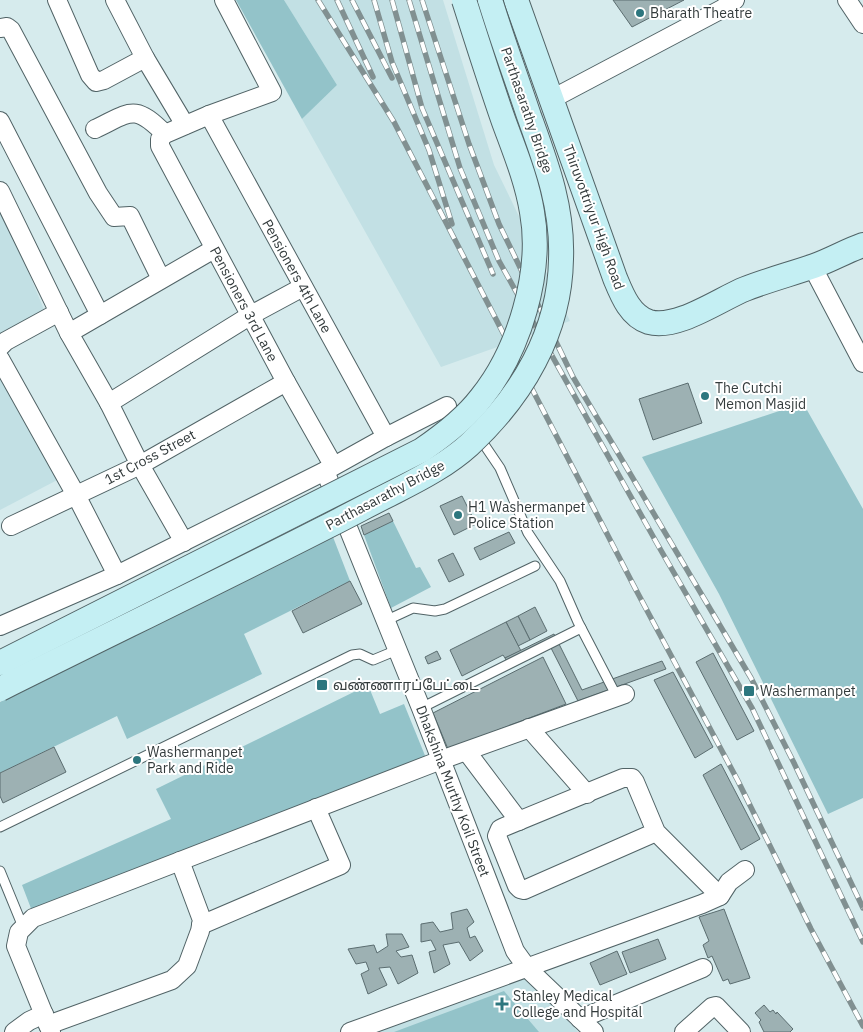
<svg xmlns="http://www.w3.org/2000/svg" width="863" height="1032" font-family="'IBM Plex Sans','Noto Sans Tamil',sans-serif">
<rect width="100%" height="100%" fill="#d6ebed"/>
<g fill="#c2e0e4">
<path d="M284 0H443L494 165 570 321 441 367 302 119 337 85Z"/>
<path d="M0 203 45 312 0 336Z"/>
<path d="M0 372 61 478 0 510Z"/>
<path d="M529 977 578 1032H373Z"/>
</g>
<g fill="#93c3c9">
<path d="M236 0H284L337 85 302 119Z"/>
<path d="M803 403 863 509V798L828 814 719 594 642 457Z"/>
<path d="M393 521 416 568 420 567 431 587 391 608 364 535Z"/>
<path d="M333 537 350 581 244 634 262 674 127 739 117 716 0 773V702Z"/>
<path d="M368 685 380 714 404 704 426 758 32 911 22 885 171 819 156 789Z"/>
<path d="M504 991 539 1032H394Z"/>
</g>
<g fill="#9db1b3" stroke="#5b6d70">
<path d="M613 0H684L632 27Z"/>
<path d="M688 383 702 423 653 440 639 399Z"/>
<path d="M462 496 476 524 454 535 440 506Z"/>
<path d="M389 513 393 521 364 535 361 526Z"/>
<path d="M509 532 515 543 480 560 474 548Z"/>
<path d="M453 553 464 575 449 582 438 560Z"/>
<path d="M350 581 362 604 303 633 292 611Z"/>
<path d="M535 607 547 631 530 640 518 616Z"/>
<path d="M518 616 530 640 518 646 506 622Z"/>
<path d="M506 622 521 651 505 658 503 655 462 676 450 650Z"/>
<path d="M554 634 582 690 662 661 666 669 578 701 551 648 510 668 505 658Z"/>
<path d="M437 651 441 659 428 664 425 657Z"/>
<path d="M713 653 754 731 737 740 696 662Z"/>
<path d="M543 657 566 704 448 749 433 713Z"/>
<path d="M673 672 713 747 695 758 654 680Z"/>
<path d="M54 747 66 772 3 803 0 796V773Z"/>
<path d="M721 764 760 839 741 850 703 775Z"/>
<path d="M467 909 474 922 467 928 470 938 475 936 483 951 470 961 459 942 443 945 450 964 434 973 429 952 436 950 431 940 421 942V924L433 922 440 932 453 929 451 913Z"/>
<path d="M724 909 750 978 730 984 728 979 723 981 712 956 708 958 703 945 709 941 699 917Z"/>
<path d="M386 934H402L409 947 396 951 401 957 412 955 418 973 398 984 390 967 379 968 387 985 368 994 361 974 369 970 366 962 356 964 348 949 374 945 377 953 388 946Z"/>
<path d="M658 939 666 959 630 973 622 952Z"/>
<path d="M617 951 627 974 600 985 590 963Z"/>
<path d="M764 1005 770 1012 773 1010 776 1014 777 1012 793 1029 790 1032H764L759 1022 761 1020 755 1013Z"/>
</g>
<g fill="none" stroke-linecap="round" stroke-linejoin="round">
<defs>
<g id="service">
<path d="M479 437 500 468 528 533 560 581 578 622 617 697"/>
<path d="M385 621 413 608 435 611 445 609 535 566"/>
<path d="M421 708 581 628"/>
<path d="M0 827 352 655 360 654 373 660 397 650"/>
<path d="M0 871 23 927"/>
</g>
<g id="minor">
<path d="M57 0 90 75 96 82 104 80 145 58"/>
<path d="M115 0 145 58 185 125"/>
<path d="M224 0 272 92 209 115 165 134 160 139V146L286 382 333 465"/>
<path d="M847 0 863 24"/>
<path d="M0 28 7 27 11 30 98 193 114 217 130 216 161 279"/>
<path d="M550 100 722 9 735 0"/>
<path d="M209 115 386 437"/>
<path d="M0 121 100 315"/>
<path d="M95 129C131 112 134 103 165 134"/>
<path d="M0 191 69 333"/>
<path d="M812 266 863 363"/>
<path d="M0 347 6 341 59 312"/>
<path d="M0 359 76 495 117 575"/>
<path d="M109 403 251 315 303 287"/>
<path d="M325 471 421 708 515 951 528 969 594 1032"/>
<path d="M11 526 140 465 286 382"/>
<path d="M184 542 140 465 109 403 69 333 214 249"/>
<path d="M0 626 117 575 325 471 386 437 447 406"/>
<path d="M529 728 587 794"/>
<path d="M467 752 519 821"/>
<path d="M656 832 524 890 520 889 517 886 497 836 500 829 504 827 623 778H632L635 782 656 832 720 896"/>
<path d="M201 925 341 865 316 808"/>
<path d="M580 1019 703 968"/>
<path d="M48 1025 172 980 187 966 200 931 202 920 180 861"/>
<path d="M14 1032 29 1021 44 1014"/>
<path d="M51 1032 16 946 19 932 33 918 441 760 625 694"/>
<path d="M350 1032 702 904 720 896 729 882 745 870"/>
<path d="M684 1032 712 1007 716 1006 741 1032"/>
</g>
<path id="secondary" d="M516 0 615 278C622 295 630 316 649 322 677 330 720 299 745 289 768 280 791 274 814 266 831 260 846 251 863 245"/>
</defs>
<use href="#service" stroke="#516366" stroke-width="11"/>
<use href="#minor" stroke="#516366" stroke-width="20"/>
<use href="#secondary" stroke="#516366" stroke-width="26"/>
<use href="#service" stroke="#fff" stroke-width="9"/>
<use href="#minor" stroke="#fff" stroke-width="18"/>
<use href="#secondary" stroke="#c4eff3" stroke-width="24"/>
<defs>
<g id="rail">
<path d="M318 0 394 122 635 588 738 781 811 929 863 1026"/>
<path d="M337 0 373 77"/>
<path d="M352 0 392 78"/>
<path d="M374 0 392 62 429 150 452 224"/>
<path d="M392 0 422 108 493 274"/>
<path d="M409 0 460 168 499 261 659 547 752 708 863 942"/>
<path d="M422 0 469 144 499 224 573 377 751 678 794 763 863 908"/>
</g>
</defs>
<use href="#rail" stroke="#819091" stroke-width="5.5"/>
<use href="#rail" stroke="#fff" stroke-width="4" stroke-dasharray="11" stroke-linecap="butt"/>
<defs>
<g id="secondary-bridge">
<path d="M0 663 422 450C444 435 465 419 481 398 519 351 543 272 532 212 527 181 515 152 504 122 490 82 477 41 464 0"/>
<path d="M0 689C108 635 216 583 324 528 348 516 372 503 396 491 422 478 448 464 469 445 522 396 560 332 561 259 563 207 546 163 529 116 516 77 502 39 490 0"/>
</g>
</defs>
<use href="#secondary-bridge" stroke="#516366" stroke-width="26" stroke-linecap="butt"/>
<use href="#secondary-bridge" stroke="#c4eff3" stroke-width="24"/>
</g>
<g fill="#2d767e" stroke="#fff" stroke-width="2">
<circle cx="640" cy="13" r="5"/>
<circle cx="705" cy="396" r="5"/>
<circle cx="458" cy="515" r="5"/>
<rect x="316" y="679" width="12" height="12" rx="2.5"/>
<rect x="743" y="685" width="12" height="12" rx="2.5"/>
<circle cx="137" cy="760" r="5"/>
<path d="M499.5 996.5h5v5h5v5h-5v5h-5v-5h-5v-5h5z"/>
</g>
<g text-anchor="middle" stroke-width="4" stroke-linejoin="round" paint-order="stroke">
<g font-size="14" fill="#333b3c" stroke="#fff" text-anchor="start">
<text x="650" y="18">Bharath Theatre</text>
<text x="715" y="393">The Cutchi<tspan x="715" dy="16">Memon Masjid</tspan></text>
<text x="468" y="512">H1 Washermanpet<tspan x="468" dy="16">Police Station</tspan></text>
<text x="333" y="690">வண்ணாரப்பேட்டை</text>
<text x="760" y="696">Washermanpet</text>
<text x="147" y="757">Washermanpet<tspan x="147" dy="16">Park and Ride</tspan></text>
<text x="513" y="1001">Stanley Medical<tspan x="513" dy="16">College and Hospital</tspan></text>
</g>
<g font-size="14" fill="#333b3c" stroke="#fff">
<text transform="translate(527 110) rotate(71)" y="5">Parthasarathy Bridge</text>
<text transform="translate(594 217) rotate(70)" y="5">Thiruvottriyur High Road</text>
<text transform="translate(297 276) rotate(61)" y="5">Pensioners 4th Lane</text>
<text transform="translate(244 304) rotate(62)" y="5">Pensioners 3rd Lane</text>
<text transform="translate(150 457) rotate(-28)" y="5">1st Cross Street</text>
<text transform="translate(385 495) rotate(-28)" y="5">Parthasarathy Bridge</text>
<text transform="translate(453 791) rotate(69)" y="5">Dhakshina Murthy Koil Street</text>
</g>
</g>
</svg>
